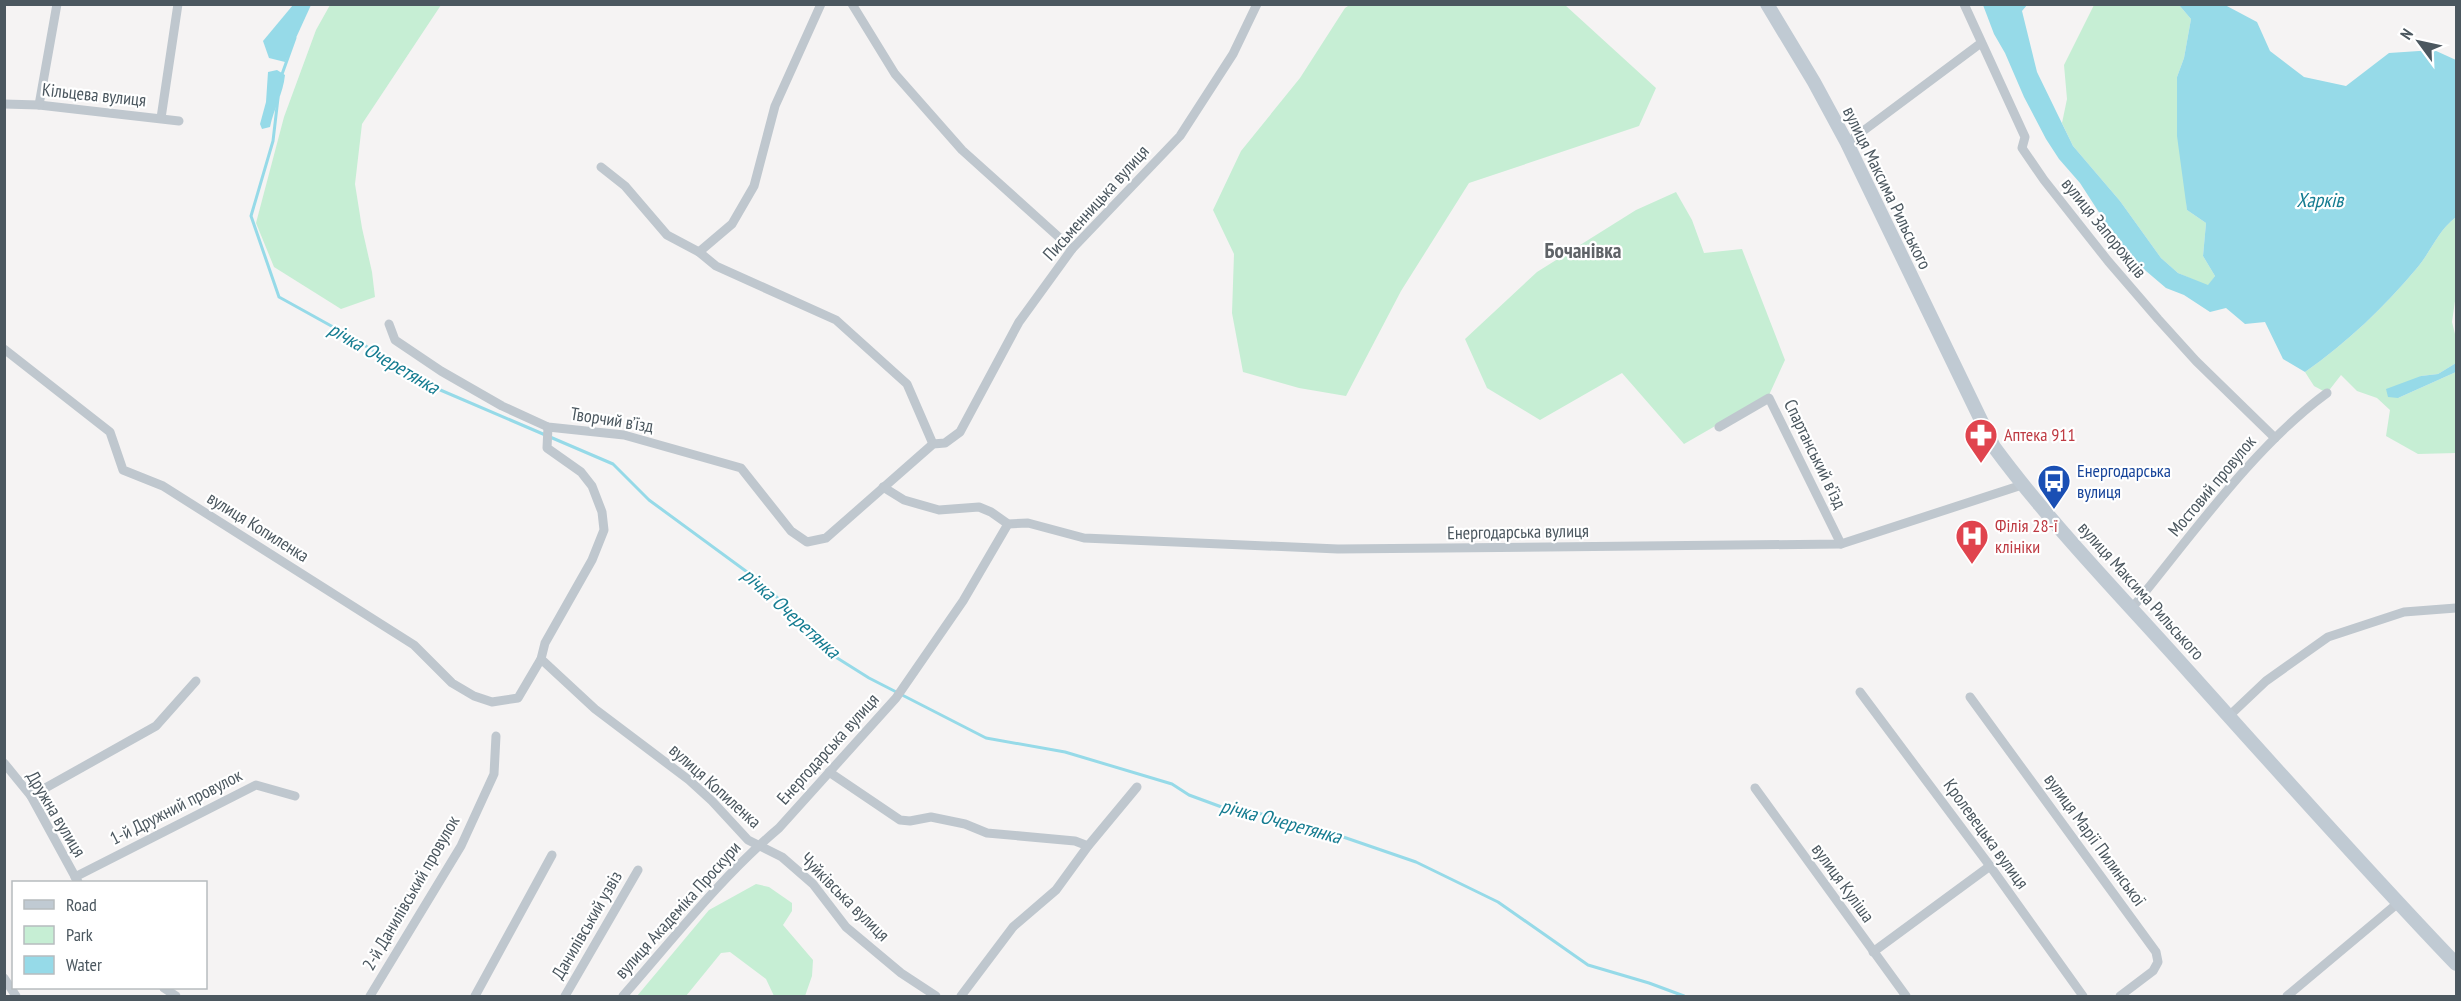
<svg xmlns="http://www.w3.org/2000/svg" width="2461" height="1001" font-family="'PT Sans Narrow',sans-serif">
<rect width="100%" height="100%" fill="#f5f3f3"/>
<g fill="#c6eed4">
<path d="M1351 4 1565 5 1656 88 1639 126 1469 183 1401 291 1346 396 1299 388 1243 372 1232 313 1234 254 1213 210 1241 151 1300 78 1345 8Z"/>
<path d="M330 5H441L362 124 355 184 362 228 372 272 375 297 341 309 274 267 256 223 284 117 316 30Z"/>
<path d="M2094 5H2179L2191 19 2184 58 2177 77 2187 210 2206 223 2203 256 2215 276 2208 286 2178 273 2161 258 2120 201 2073 146 2062 123 2067 99 2064 65Z"/>
<path d="M1676 192 1692 220 1704 253 1742 249 1785 360 1769 395 1684 444 1622 373 1540 420 1487 388 1465 339 1537 272 1636 210Z"/>
<path d="M2456 217V294L2452 322 2456 338V363L2438 374 2421 376 2398 398 2456 372V453L2418 454 2386 436 2390 410 2377 398 2357 391 2341 375 2327 393 2314 386 2305 372C2347 343 2385 306 2417 268 2432 250 2437 232 2456 217Z"/>
<path d="M756 884 769 887 792 903V911L783 925 813 960 812 976 805 996H774L766 979 730 952 721 953 686 996H637L709 910Z"/>
</g>
<g fill="#96dae8">
<path d="M293 5H311L285 62 269 58 263 41Z"/>
<path d="M1983 5H2027L2022 11 2037 72 2073 146 2120 201 2161 258 2178 273 2208 285 2215 276 2203 256 2206 223 2187 210 2177 136V77L2184 58 2191 19 2179 5H2225L2257 22 2270 51 2304 77 2346 86 2389 53 2434 50 2456 60V217C2437 232 2432 250 2417 268 2385 306 2347 343 2305 372L2283 359 2265 322 2245 324 2226 308 2210 312 2184 295 2166 288 2126 254 2080 183 2059 159 2046 139 2024 97 2005 53 1994 34Z"/>
<path d="M277 70 285 75C283 94 274 108 270 127L262 129 260 124 266 102 268 72Z"/>
<path d="M2456 363V372L2398 398 2388 397 2386 389 2421 376 2438 374Z"/>
</g>
<g fill="none" stroke-linecap="round" stroke-linejoin="round">
<g stroke="#96dae8" stroke-width="3">
<path d="M281 77 295 38"/>
<path d="M278 98 273 141 251 216 279 297 353 338 424 383 613 464 649 500 765 585 834 656 869 678 986 738 1065 752 1172 784 1189 795 1227 809 1246 810 1320 829 1416 862 1498 902 1588 965 1649 983 1684 996"/>
</g>
<g stroke="#bfc7ce" stroke-width="9">
<path d="M852 4 895 74 962 150 1072 249"/>
<path d="M1964 4 2025 137 2022 148 2044 180 2108 261 2158 319 2196 361 2275 438"/>
<path d="M4 104 39 105 179 121"/>
<path d="M39 105 57 4"/>
<path d="M161 118 178 4"/>
<path d="M1847 143 1981 43"/>
<path d="M601 167 625 186 667 235 699 252 716 266 836 320 907 384 933 444"/>
<path d="M699 252 732 224 754 186 775 106 821 4"/>
<path d="M389 324 395 340 441 371 502 406 548 427 624 435 741 468 791 531 807 542 826 538 933 444 945 443 960 432 1019 322 1072 249 1180 136 1233 54 1257 4"/>
<path d="M4 349 110 432 123 470 163 486 414 645 452 683 474 696 492 702 518 698 541 659 545 643 592 560 604 530 602 512 592 486 581 472 547 448 548 427"/>
<path d="M1719 427 1769 398 1841 544"/>
<path d="M883 487 904 500 939 510 979 507 991 512 1008 524 1028 523 1084 538 1338 549 1841 544 2022 485"/>
<path d="M2132 608C2190 538 2253 447 2327 393"/>
<path d="M541 659 595 709 689 780 712 801 748 840 782 857 813 884 846 927 901 973 936 996"/>
<path d="M1860 692 1990 866 2083 996"/>
<path d="M1970 697 2156 952 2158 962 2153 971 2120 996"/>
<path d="M2229 716 2266 681 2328 637 2404 612 2456 608"/>
<path d="M4 763 31 796 78 882"/>
<path d="M829 772 900 820 910 821 931 817 965 824 987 833 1075 841 1088 846"/>
<path d="M1755 788 1906 996"/>
<path d="M31 796 156 726 196 681"/>
<path d="M75 877 256 785 295 796"/>
<path d="M1873 952 1990 866"/>
<path d="M4 978 16 996"/>
<path d="M164 988 176 996"/>
<path d="M370 996 461 846 494 774 496 736"/>
<path d="M475 996 552 855"/>
<path d="M565 996 638 870"/>
<path d="M623 996C673 939 721 877 779 828L896 698 963 601 1008 524"/>
<path d="M961 996 1013 927 1056 890 1088 846 1137 787"/>
<path d="M2287 996 2398 903"/>
</g>
<path stroke="#c0cad3" stroke-width="14" d="M1767 4 1814 82 1847 143 1994 447C2053 527 2124 599 2190 673 2278 771 2365 869 2456 964"/>
</g>
<defs>
<symbol id="pharmacy-pin" viewBox="-11 -11 22 30"><path d="M0 17L-7.5 6A9.5 9.5 0 1 1 7.5 6Z" fill="#e0444e" stroke="#fff"/><path d="M-2-6h4v4h4v4h-4v4h-4v-4h-4v-4h4Z" fill="#fff"/></symbol>
<symbol id="bus-pin" viewBox="-11 -11 22 30"><path d="M0 17L-7.5 6A9.5 9.5 0 1 1 7.5 6Z" fill="#1a4fb4" stroke="#fff"/><path d="M-5-6H5V4H4V6H2V4H-2V6H-4V4H-5ZM-3.5-4V0h7V-4ZM-3.5 1.2v1.5H-2V1.2ZM2 1.2v1.5H3.5V1.2Z" fill="#fff"/></symbol>
<symbol id="hospital-pin" viewBox="-11 -11 22 30"><path d="M0 17L-7.5 6A9.5 9.5 0 1 1 7.5 6Z" fill="#e0444e" stroke="#fff"/><path d="M-5-5h3v3.5h4V-5h3V5h-3V1.5h-4V5h-3Z" fill="#fff"/></symbol>
</defs>
<g fill-rule="evenodd">
<use href="#pharmacy-pin" x="1962" y="416" width="38" height="52"/>
<use href="#bus-pin" x="2035" y="462" width="38" height="52"/>
<use href="#hospital-pin" x="1953" y="517" width="38" height="52"/>
</g>
<g text-anchor="middle" stroke-width="4.5" stroke-linejoin="round" paint-order="stroke">
<g font-size="18" fill="#4b575f" stroke="#fff">
<text transform="translate(94 95) rotate(6)" y="6">Кільцева вулиця</text>
<text transform="translate(1887 188) rotate(64)" y="6">вулиця Максима Рильського</text>
<text transform="translate(1096 203) rotate(-48)" y="6">Письменницька вулиця</text>
<text transform="translate(2104 228) rotate(51)" y="6">вулиця Запорожців</text>
<text transform="translate(612 420) rotate(9)" y="6">Творчий в’їзд</text>
<text transform="translate(1815 454) rotate(64)" y="6">Спартанський в’їзд</text>
<text transform="translate(2212 486) rotate(-50)" y="6">Мостовий провулок</text>
<text transform="translate(258 527) rotate(32)" y="6">вулиця Копиленка</text>
<text transform="translate(1518 532) rotate(-1)" y="6">Енергодарська вулиця</text>
<text transform="translate(2141 591) rotate(48)" y="6">вулиця Максима Рильського</text>
<text transform="translate(828 749) rotate(-48)" y="6">Енергодарська вулиця</text>
<text transform="translate(715 786) rotate(42)" y="6">вулиця Копиленка</text>
<text transform="translate(176 807) rotate(-27)" y="6">1-й Дружний провулок</text>
<text transform="translate(56 814) rotate(59)" y="6">Дружна вулиця</text>
<text transform="translate(1986 834) rotate(54)" y="6">Кролевецька вулиця</text>
<text transform="translate(2095 840) rotate(54)" y="6">вулиця Марії Пилинської</text>
<text transform="translate(1843 883) rotate(54)" y="6">вулиця Куліша</text>
<text transform="translate(411 893) rotate(-60)" y="6">2-й Данилівський провулок</text>
<text transform="translate(845 897) rotate(45)" y="6">Чуйківська вулиця</text>
<text transform="translate(678 910) rotate(-48)" y="6">вулиця Академіка Проскури</text>
<text transform="translate(587 925) rotate(-60)" y="6">Данилівський узвіз</text>
</g>
<g font-size="18" fill="#be3a42" stroke="#fff" text-anchor="start">
<text x="2004" y="441">Аптека 911</text>
<text x="1995" y="532">Філія 28-ї<tspan x="1995" dy="21">клініки</tspan></text>
</g>
<g font-size="18" fill="#164399" stroke="#fff" text-anchor="start">
<text x="2077" y="477">Енергодарська<tspan x="2077" dy="21">вулиця</tspan></text>
</g>
<g font-size="20" font-style="italic" fill="#157c91" stroke="#fff">
<text x="2320" y="207">Харків</text>
<text transform="translate(384 358) rotate(30)" y="7">річка Очеретянка</text>
<text transform="translate(791 613) rotate(42)" y="7">річка Очеретянка</text>
<text transform="translate(1281 821) rotate(15)" y="7">річка Очеретянка</text>
</g>
<g font-size="21" font-weight="bold" fill="#5f6367" stroke="#fff">
<text x="1583" y="258">Бочанівка</text>
</g>
</g>
<rect width="2461" height="1001" fill="none" stroke="#4b575f" stroke-width="12"/>
<rect x="12" y="881" width="195" height="108" fill="#ffffff" stroke="#b7bcbf" stroke-width="1.5"/>
<rect x="24" y="900" width="30" height="9" fill="#c0cad3" stroke="#b7bcbf" stroke-width="1.5"/>
<text x="66" y="911" font-size="18" fill="#4b575f">Road</text>
<rect x="24" y="926" width="30" height="18" fill="#c6eed4" stroke="#b7bcbf" stroke-width="1.5"/>
<text x="66" y="941" font-size="18" fill="#4b575f">Park</text>
<rect x="24" y="956" width="30" height="18" fill="#96dae8" stroke="#b7bcbf" stroke-width="1.5"/>
<text x="66" y="971" font-size="18" fill="#4b575f">Water</text>
<g transform="translate(2419 42) rotate(303)" stroke="#ffffff" stroke-width="4.5" paint-order="stroke">
<path d="M0-4.5L10 22L0 15L-10 22Z" fill="#4b575f"/>
<text y="-9" font-size="16" font-weight="bold" text-anchor="middle" fill="#4b575f">N</text>
</g>
</svg>
